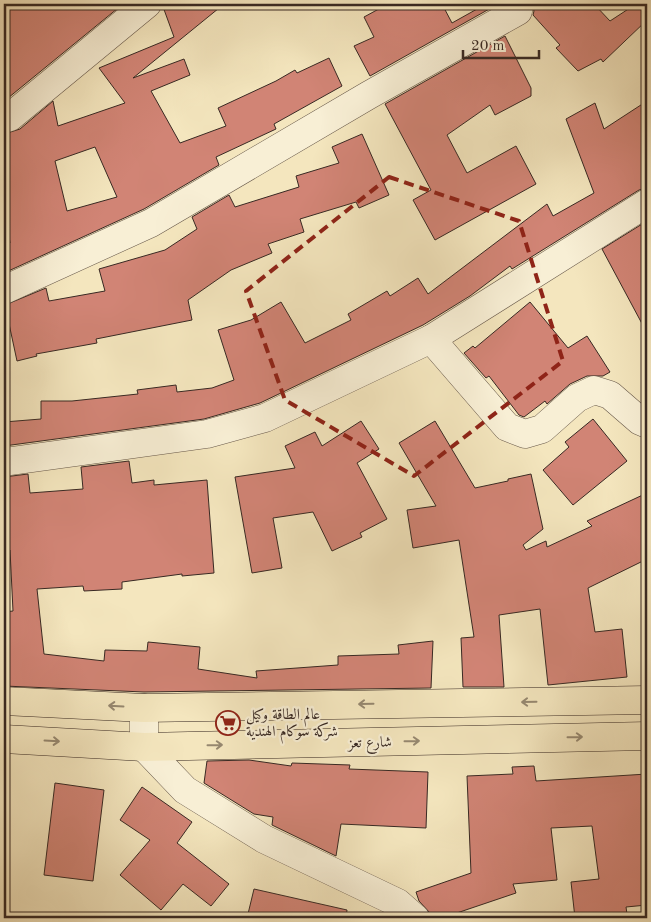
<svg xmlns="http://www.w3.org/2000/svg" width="651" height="922" font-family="'Old Standard TT',Amiri,serif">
<rect width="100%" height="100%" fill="#f4e6be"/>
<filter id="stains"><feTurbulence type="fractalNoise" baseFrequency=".004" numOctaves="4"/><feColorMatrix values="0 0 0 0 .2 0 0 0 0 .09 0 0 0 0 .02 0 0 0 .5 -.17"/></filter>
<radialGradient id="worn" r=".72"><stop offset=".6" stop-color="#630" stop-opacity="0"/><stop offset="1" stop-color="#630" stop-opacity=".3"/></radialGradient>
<g fill="#d18475" stroke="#382923" fill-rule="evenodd">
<path d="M4 4H123L8 98 4 69Z"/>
<path d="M162 4H224L133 78 184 59 190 75 151 91 180 143 226 126 218 108 276 81 295 70 297 73 329 58 342 86 274 124 276 129 216 157 219 165 144 209 4 273V244L10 243 4 203V134L20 129 53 101 58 126 125 103 99 68 174 37ZM95 147 117 197 67 211 55 161Z"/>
<path d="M388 4H442L452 23 486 4H488L491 8 370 76 354 46 374 37 364 17Z"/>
<path d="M532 4H594L610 21 636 4H647V20L603 62 601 59 578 71 556 48 560 45 533 15 534 11Z"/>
<path d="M505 36 531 88V96L495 115 490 105 447 135 467 173 516 146 536 184 435 240 413 200 431 190 385 104Z"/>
<path d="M647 101V188L639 190 512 269 510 266 470 296 423 325 260 403 204 419 4 446V422L41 419V401H72L138 394 137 390 176 385 177 392 212 388 234 380 218 330 251 320 281 302 305 343 351 320 348 314 387 291 390 296 418 278 428 294 547 204 553 216 594 193 566 119 595 103 604 129Z"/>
<path d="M362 134 389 195 359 208 356 202 300 219 304 232 268 244 272 253 231 270 188 300 192 320 96 339 97 343 36 354 37 356 17 361 5 305 46 288 49 301 105 291 99 269 165 250 197 229 192 217 229 195 235 207 299 187 296 176 339 163 332 147Z"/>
<path d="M647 221V333L602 249Z"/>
<path d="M530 302 568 348 587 336 610 372 603 376H587L570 384 547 404 545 401 524 417 519 415 489 376 486 378 464 353 473 346 475 348Z"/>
<path d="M593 419 627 461 573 505 543 470 569 447 565 442Z"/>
<path d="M361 421 379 449 357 463 387 519 360 533 362 537 332 551 313 512 273 518 282 568 252 573 235 477 295 468 285 446 315 432 322 446Z"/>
<path d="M435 421 475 488 508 481V479L531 474 543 529 523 545 526 550 546 541 547 547 592 526 587 521 647 493V559L588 588 595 632 622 629 627 677 548 685 540 609 499 615 504 687H463L461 638 474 637 459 540 413 548 407 510 436 506 399 443Z"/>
<path d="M129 461 132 483 154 480V485L207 480 214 573 182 576V574L122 582V589L84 591 83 586 37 589 44 654 104 661 105 650 147 651 148 642 200 647 198 669 257 678 256 671 338 665V656L399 654 398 645 433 641 431 688 144 692 4 686V612L13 611 10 550H4V477L28 474 30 493 83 489 81 467Z"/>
<path d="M249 760 291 766 292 763 350 765 349 769 428 772 426 828 341 824 336 856 272 825 273 817 254 814 204 783 207 761Z"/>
<path d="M534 766 536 781 647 774V905L626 907 627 914 600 918H575L571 882 599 879 592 826 551 828 557 880 513 884 516 893 442 918H430V913L419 901 416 892 471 873 467 776 513 774 512 767Z"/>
<path d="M55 783 104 790 93 881 44 875Z"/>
<path d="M142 787 192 822 177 843 229 884 211 906 183 884 161 910 120 875 150 840 120 820Z"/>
<path d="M254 889 347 910 346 918H247Z"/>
</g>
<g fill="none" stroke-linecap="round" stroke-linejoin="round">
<defs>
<g id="street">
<path d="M4 119 10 117 147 4"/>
<path d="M4 290 151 223 369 95 518 11"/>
<path d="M431 339 507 427 525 434 542 429 577 398 594 390 610 395 640 421 647 424"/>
<path d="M4 462 207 434 265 418 431 339 647 203"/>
<path d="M144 708V747L185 790 264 839 398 903 415 918"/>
</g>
<g id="primary">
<path d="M4 701 144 708 647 700"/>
<path d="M4 739 144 747 647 736"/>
</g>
</defs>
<use href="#street" stroke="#67584a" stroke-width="29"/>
<use href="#primary" stroke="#382923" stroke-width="29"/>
<use href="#street" stroke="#f8efd5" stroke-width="28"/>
<use href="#primary" stroke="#f4e6be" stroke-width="28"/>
</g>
<defs><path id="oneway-shaft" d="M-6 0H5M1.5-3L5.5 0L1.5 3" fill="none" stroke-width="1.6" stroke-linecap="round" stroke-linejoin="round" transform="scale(1.25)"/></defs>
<g stroke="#968870">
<use href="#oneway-shaft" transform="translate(529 702) rotate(179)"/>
<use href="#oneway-shaft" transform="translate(366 704) rotate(179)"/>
<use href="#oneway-shaft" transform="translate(116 706) rotate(-177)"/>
<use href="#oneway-shaft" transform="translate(575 737) rotate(-1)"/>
<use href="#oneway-shaft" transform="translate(52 741) rotate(3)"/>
<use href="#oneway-shaft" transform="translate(412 741) rotate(-1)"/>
<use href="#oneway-shaft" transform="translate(215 745) rotate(-1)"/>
</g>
<path fill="none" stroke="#8f2418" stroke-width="4" stroke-dasharray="10 6" stroke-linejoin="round" d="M389 177 519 221 563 361 414 476 285 400 246 291Z"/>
<defs>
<symbol id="supermarket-ring" viewBox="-11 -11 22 22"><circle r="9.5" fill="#f8efd5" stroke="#8f2418" stroke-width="1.5"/><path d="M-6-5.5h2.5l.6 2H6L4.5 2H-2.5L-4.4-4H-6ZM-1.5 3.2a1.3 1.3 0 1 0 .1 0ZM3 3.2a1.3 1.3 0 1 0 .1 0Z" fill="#8f2418"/></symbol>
</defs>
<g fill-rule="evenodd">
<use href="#supermarket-ring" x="214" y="709" width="28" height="28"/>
</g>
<g text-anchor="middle" stroke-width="4.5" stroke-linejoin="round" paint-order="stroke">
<g font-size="15" fill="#382923" stroke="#f8efd5" text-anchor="start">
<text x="246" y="719">عالم الطاقة وكيل<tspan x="246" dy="17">شركة سوكام الهندية</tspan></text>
</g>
<g font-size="15" fill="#382923" stroke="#f8efd5">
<text transform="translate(370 742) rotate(-1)" y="5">شارع تعز</text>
</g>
</g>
<rect width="651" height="922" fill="none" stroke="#f4e6be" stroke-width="20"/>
<rect x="5" y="5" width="641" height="912" fill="none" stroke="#382923" stroke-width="2.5"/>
<rect x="10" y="10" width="631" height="902" fill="none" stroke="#382923"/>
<path d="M463 50v8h76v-8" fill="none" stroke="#382923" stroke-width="2.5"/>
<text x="471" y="50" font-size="15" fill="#382923" stroke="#f8efd5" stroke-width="4" paint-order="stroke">20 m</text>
<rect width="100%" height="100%" filter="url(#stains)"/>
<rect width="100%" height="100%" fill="url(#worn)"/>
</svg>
